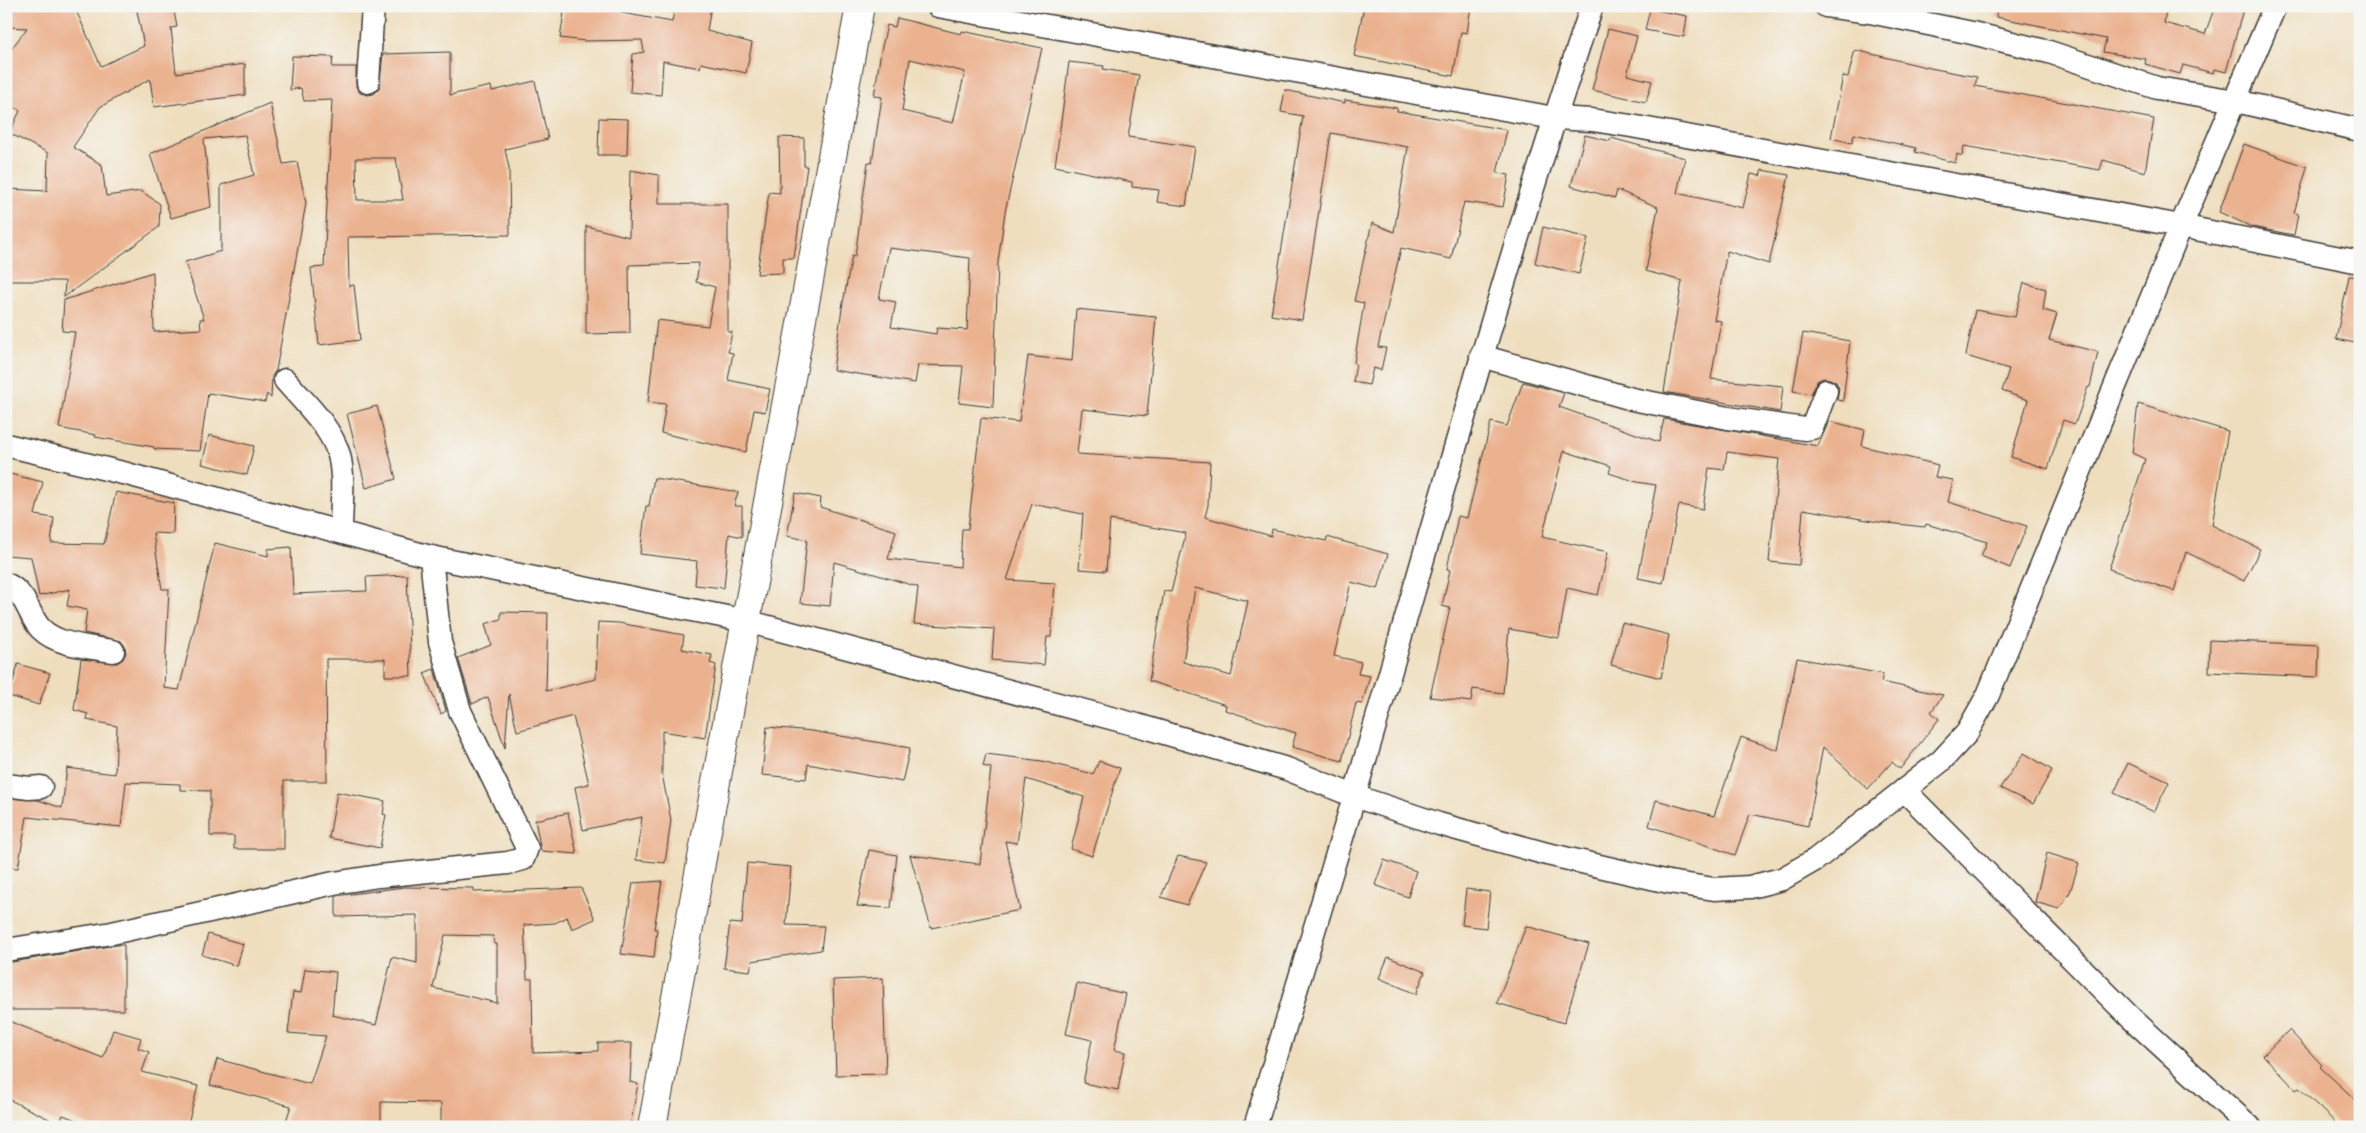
<svg xmlns="http://www.w3.org/2000/svg" width="2366" height="1133" font-family="Caveat,sans-serif">
<rect width="100%" height="100%" fill="#f6f6f2"/>
<filter id="ink" filterUnits="userSpaceOnUse"><feTurbulence type="fractalNoise" baseFrequency=".02" numOctaves="2"/><feDisplacementMap in="SourceGraphic" scale="10" xChannelSelector="R" yChannelSelector="G"/><feConvolveMatrix kernelMatrix="1 2 1 2 8 2 1 2 1" color-interpolation-filters="sRGB"/></filter>
<filter id="wash" filterUnits="userSpaceOnUse"><feTurbulence type="fractalNoise" baseFrequency=".0096" numOctaves="4" result="noise"/><feDisplacementMap in="SourceGraphic" scale="20" xChannelSelector="R" yChannelSelector="G"/><feGaussianBlur stdDeviation="1.12" result="paint"/><feColorMatrix in="noise" values="0 0 0 0 0 0 0 0 0 0 0 0 0 0 0 0 0 1.4 0 .05"/><feComposite in="paint" operator="in"/></filter>
<g filter="url(#wash)">
<rect width="100%" height="100%" fill="#efdebe"/>
<g id="blocks">
<g fill="#ebb290" fill-rule="evenodd">
<path d="M6 6H74L101 66 144 46 136 6H173L177 27 171 28 176 73 245 64V95L154 107 150 79 100 107 73 147 102 165 106 196 141 191 160 204 159 227 64 297 65 281H6L8 189 47 191 48 153 9 133 20 111 6 101V56L27 28 6 27Z"/>
<path d="M565 6 622 8V13L672 22 675 6H711L707 31 752 43 746 73 701 63 700 68 663 61 661 95 630 92 633 54 644 52 642 40 585 41 560 38Z"/>
<path d="M1364 6H1471L1467 33 1461 32 1453 76 1354 56Z"/>
<path d="M1997 6H2144L2166 10 2164 23 2205 34 2215 6H2244L2226 72 2214 69 2213 73 2183 65 2180 74 2145 64 2146 59 2103 52 2106 39 1996 17Z"/>
<path d="M1650 9 1687 16 1684 37 1645 30Z"/>
<path d="M897 18 961 34 962 31 1042 48 1005 212 998 262 993 407 959 403 963 366 918 365 915 383 833 370 842 308 852 256 855 257 868 162 872 163 882 97 874 96 881 51 887 25 895 27ZM910 59 965 72 953 123 902 111ZM889 248 970 258 967 330 937 328 936 334 891 327 896 302 879 299Z"/>
<path d="M1608 29 1637 36 1627 75 1652 81 1646 102 1592 90Z"/>
<path d="M1855 50 1930 68 1977 77 1975 86 2154 119 2145 172 2103 160 2100 170 1964 146 1962 156 1957 154 1955 163 1915 152 1916 148 1854 134 1852 143 1831 138 1843 76 1848 77Z"/>
<path d="M450 52V95L491 86 492 91 535 81 548 139 505 149 509 168 510 235 348 237 349 286 354 285 360 340 319 345 311 268 324 267 332 100 304 101 301 88 290 90 292 56 333 57 332 67H356V87L360 93 368 95 374 94 379 89 383 54ZM356 158H396L403 200H357Z"/>
<path d="M1069 62 1104 66 1103 69 1139 75 1128 137 1195 147 1186 206 1157 202 1159 190 1132 187V182L1055 166Z"/>
<path d="M1285 90 1345 103V100L1397 108V111L1507 130 1497 173 1509 175 1503 207 1464 202 1451 259 1401 248 1378 347 1386 348 1381 370 1373 368 1369 385 1353 382 1356 364 1354 363 1364 303 1354 301 1372 223 1394 232 1408 147 1331 133 1302 320 1271 315 1303 116 1281 112Z"/>
<path d="M270 103 283 164 297 162 306 203 276 370 272 376 271 398 267 394 265 402 208 393 200 451 154 449V447L95 437 96 435 59 428 75 332 62 331 64 300 153 272 154 332 201 329 200 319H204L185 262 221 251V185L254 175 245 135 204 139 211 207 171 218 150 154Z"/>
<path d="M599 118 628 119 627 155H598Z"/>
<path d="M1585 135 1610 141 1611 138 1685 158 1677 193 1743 208 1751 174 1760 176 1762 170 1789 175 1769 264 1727 251 1714 320 1721 321 1711 379 1783 386 1780 412 1664 392 1682 281 1646 271 1658 207 1617 190 1615 198 1571 186Z"/>
<path d="M779 137 804 138V166H807L794 258H783V273L757 274 769 192 780 193Z"/>
<path d="M2244 144 2307 167 2294 213 2298 214 2294 235 2252 227 2219 212Z"/>
<path d="M630 170 659 175V204H728V332H732L728 352 733 353 728 380 770 389 765 412 754 410 746 452 661 433 666 404 648 402 657 320 708 326 715 287 696 282 699 263 629 265 630 333 586 334V226L629 237Z"/>
<path d="M1543 227 1588 238 1579 274 1535 263Z"/>
<path d="M2349 276 2360 277V344L2336 339Z"/>
<path d="M2024 283 2046 289 2043 310 2057 314 2049 340 2098 352 2090 387H2088L2075 424 2063 420 2048 469 2011 457 2028 400 2002 391 2009 369 1966 356 1975 310 2015 317Z"/>
<path d="M1076 309 1156 317 1147 416 1082 409 1077 454 1210 462 1208 505 1205 517 1271 536 1272 529 1326 541 1327 537 1388 554 1378 589 1351 582 1334 656 1361 662 1358 674 1370 676 1362 704 1356 703 1342 761 1292 747 1296 733 1225 710 1226 705 1149 681 1164 591 1171 592 1186 533 1110 520 1106 571 1079 569 1083 514 1032 504 1007 580 1055 583 1051 637H1047L1044 665 992 660 994 629 914 624 918 587 834 562 830 606 800 603 807 540 787 536 795 493 821 498 820 507 896 531 888 559 960 567 962 529H968L981 418 1019 422 1028 356 1072 361ZM1195 588 1248 601 1231 676 1183 662Z"/>
<path d="M1803 333 1850 341 1843 401 1837 400 1839 388 1836 382 1830 379 1823 378 1817 381 1811 394 1793 391Z"/>
<path d="M1523 382 1564 393 1559 407 1659 442 1664 419 1818 446 1829 421 1865 430 1862 446 1938 465 1935 477 1953 480 1948 502 2027 526 2010 568 1981 556 1987 542 1926 524 1925 527 1879 522 1803 509 1799 565 1769 562 1779 459 1727 452 1724 470 1709 468 1703 509 1679 505 1663 583 1638 578 1656 485 1637 482 1609 473 1611 466 1564 451 1542 537 1608 552 1598 595 1567 588 1559 638 1509 629 1503 693 1473 689 1471 702 1430 697 1450 608 1442 606 1450 570 1447 569 1458 516 1467 518 1491 422 1507 426Z"/>
<path d="M2138 404 2228 431 2212 525 2260 549 2244 581 2186 552 2174 591 2109 569 2145 459 2132 453Z"/>
<path d="M377 406 396 479 366 488 347 414Z"/>
<path d="M209 435 254 446 247 475 202 464Z"/>
<path d="M6 473 43 482 35 515 54 518 51 543 104 544 116 492 174 503 173 534 153 533 162 589H169L164 688 179 690 215 543 268 556V549L291 547 293 594 367 591 366 577 407 575 411 676H385V659H326L327 781H284V849H234V836H210V791L180 790V784L126 782 121 827 27 817 18 868 6 867V798L38 800 62 808 67 768 115 774 117 726 87 720 88 714 74 710 81 659 117 663 123 659 126 653 125 646 121 641 84 633 87 610 67 606 70 589 39 596 31 557 6 555Z"/>
<path d="M654 478 738 492 734 506H742V537L729 534 724 588 695 585 697 561 640 554 646 506H649Z"/>
<path d="M501 612 548 613 546 691 596 679 598 622 619 623 684 635 682 649 712 655 710 663 716 665 705 738 662 731V774L671 820 665 863 636 860 642 817 583 830 575 787 589 784 573 716 517 731 509 694 505 748 488 697 472 704 458 658 491 645 485 624 501 619Z"/>
<path d="M1622 623 1669 635 1661 678 1611 665Z"/>
<path d="M2210 640 2319 645 2318 677 2209 672Z"/>
<path d="M1797 658 1883 674 1881 682 1943 695 1931 712 1939 719 1900 769 1892 762 1868 789 1823 747 1808 826 1750 814 1735 855 1649 826 1656 800 1714 816 1741 737 1778 750Z"/>
<path d="M18 664 50 673 39 705 9 696Z"/>
<path d="M434 669 446 711 441 714 424 673Z"/>
<path d="M767 727 812 731 910 748 902 782 808 764 806 779 762 775Z"/>
<path d="M2024 753 2052 770 2033 804 2000 788Z"/>
<path d="M986 754 1042 761 1093 774 1099 761 1120 768 1092 856 1071 849 1084 797 1026 779 1017 843 1005 841 1020 910 931 928 910 855 980 864 991 768 983 766Z"/>
<path d="M2128 763 2169 782 2154 812 2114 793Z"/>
<path d="M337 792 385 801 383 814 386 815 380 848 329 838Z"/>
<path d="M568 813 577 854 541 851 535 820Z"/>
<path d="M869 850 897 855 891 908 857 906Z"/>
<path d="M2047 853 2079 863 2070 892 2059 909 2035 902Z"/>
<path d="M1178 856 1206 862 1187 905 1161 897Z"/>
<path d="M1384 860 1416 871 1408 897 1375 885Z"/>
<path d="M747 863 791 867 786 925 824 926 821 950 752 961 750 971 724 968 730 923 742 924Z"/>
<path d="M662 881 654 929H657L654 958 621 954 633 883Z"/>
<path d="M404 887 474 888V892L581 888 595 919 572 929 567 917 555 923 524 925 527 979H532L533 1053 598 1051V1043H632L630 1082 638 1084 630 1127H441V1103L381 1102V1127H284L291 1106 210 1085 217 1059 310 1084 326 1036 288 1033 293 992 301 993 305 969 336 972 332 1015 376 1025 392 957 417 963V915L336 917V896ZM445 935 493 936 494 944H497V1003L433 988Z"/>
<path d="M1466 889 1490 892 1486 928 1462 925Z"/>
<path d="M1526 926 1589 944 1564 1023 1497 1003Z"/>
<path d="M208 934 243 944 237 966 202 955Z"/>
<path d="M116 945H124V1010H6V963Z"/>
<path d="M1388 957 1425 972 1416 994 1379 978Z"/>
<path d="M883 978 886 1074 836 1075 833 980Z"/>
<path d="M1077 983 1126 994 1114 1050 1125 1052 1118 1090 1083 1083 1092 1040 1066 1034Z"/>
<path d="M6 1020 103 1058 113 1030 141 1038 138 1048 149 1052 142 1072 198 1086 187 1127H93L63 1115 59 1124 6 1098Z"/>
<path d="M2289 1030 2322 1065 2320 1067 2360 1104V1127H2340L2299 1088 2296 1090 2263 1055Z"/>
</g>
</g>
</g>
<g filter="url(#ink)">
<use href="#blocks" fill-opacity="0" stroke="#3c3934" stroke-width="1"/>
<g fill="none" stroke-linecap="round" stroke-linejoin="round">
<defs>
<g id="minor">
<path d="M938 6 1554 118 1592 120 1631 126 2181 226 2360 262"/>
<path d="M1826 6 1870 12 1972 33 2049 52 2157 88 2236 101 2360 130"/>
<path d="M368 82 373 6"/>
<path d="M1481 356 1632 399 1728 418 1805 429 1812 428 1826 391"/>
<path d="M285 380C304 402 331 427 339 455 345 479 341 508 341 532"/>
<path d="M6 445 127 474 431 557 746 621 1137 725 1287 769 1354 796 1439 824 1547 854 1669 882 1714 889 1750 887 1782 879 1815 860 1941 761 1966 734 1988 695 2181 226 2275 6"/>
<path d="M6 584C28 594 28 616 41 629 58 646 91 647 113 651"/>
<path d="M6 785 29 788 41 787"/>
<path d="M1904 790 2131 1018 2250 1127"/>
<path d="M6 950 112 933 334 883 379 876 508 863 523 859 527 848 460 711 440 642 431 557"/>
<path d="M1255 1127C1289 1016 1322 905 1355 794 1432 531 1504 266 1592 6"/>
</g>
<path id="tertiary" d="M652 1127 860 6"/>
</defs>
<use href="#minor" stroke="#3c3934" stroke-width="25"/>
<use href="#tertiary" stroke="#3c3934" stroke-width="30"/>
<use href="#minor" stroke="#fff" stroke-width="22"/>
<use href="#tertiary" stroke="#fff" stroke-width="28"/>
</g>
</g>
<rect width="2366" height="1133" fill="none" stroke="#f6f6f2" stroke-width="25"/>
</svg>
